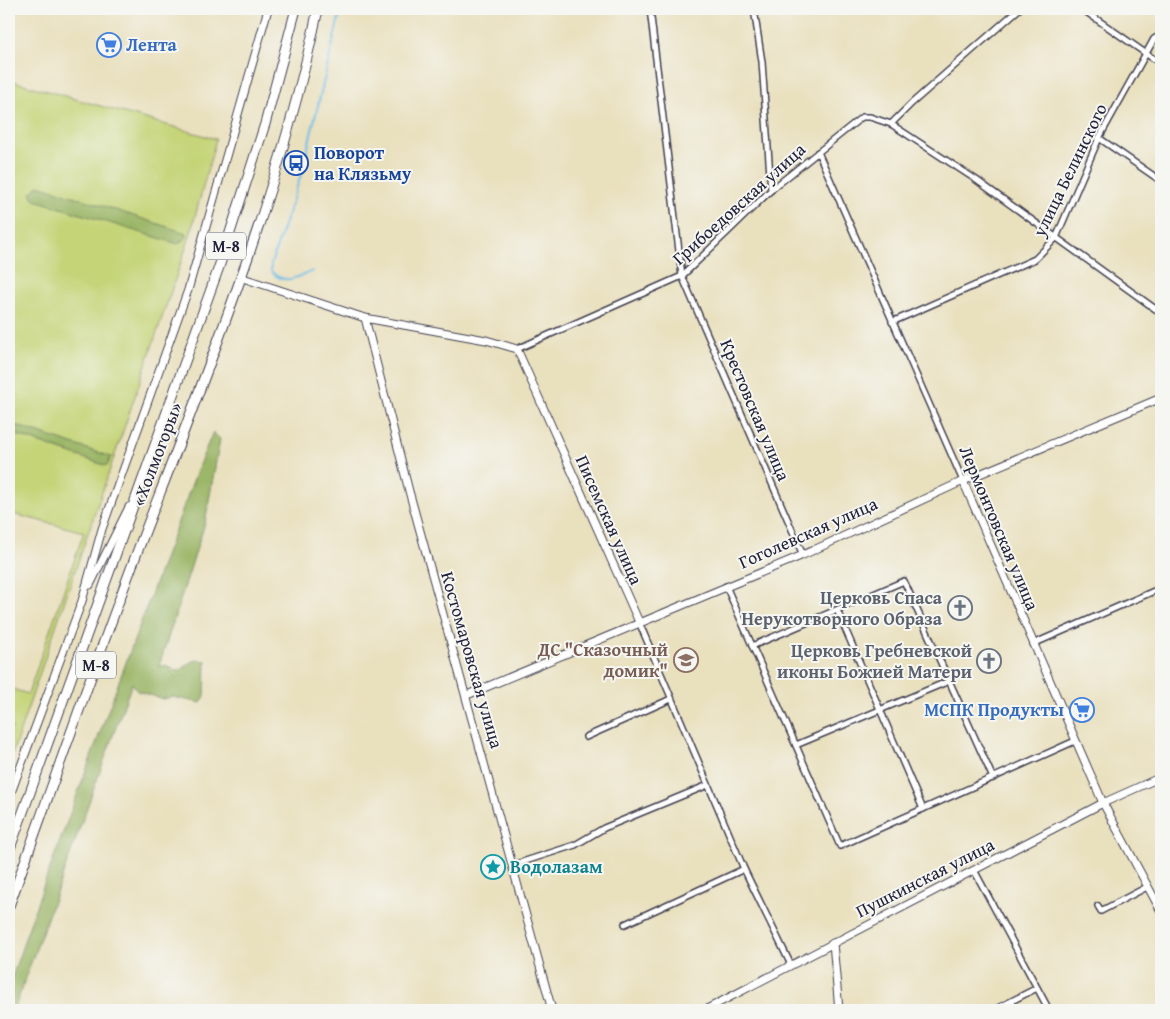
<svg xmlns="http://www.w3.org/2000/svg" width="1170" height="1019" font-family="'Gentium Book Plus',serif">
<rect width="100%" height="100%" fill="#f6f6f2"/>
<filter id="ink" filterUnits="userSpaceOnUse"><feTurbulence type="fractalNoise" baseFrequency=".02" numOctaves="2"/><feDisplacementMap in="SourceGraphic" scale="10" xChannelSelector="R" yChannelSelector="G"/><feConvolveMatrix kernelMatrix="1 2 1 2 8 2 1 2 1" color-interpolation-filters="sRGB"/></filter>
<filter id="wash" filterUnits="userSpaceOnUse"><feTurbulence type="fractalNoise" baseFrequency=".0096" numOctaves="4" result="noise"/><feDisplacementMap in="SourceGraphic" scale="20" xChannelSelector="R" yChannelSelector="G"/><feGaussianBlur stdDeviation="1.12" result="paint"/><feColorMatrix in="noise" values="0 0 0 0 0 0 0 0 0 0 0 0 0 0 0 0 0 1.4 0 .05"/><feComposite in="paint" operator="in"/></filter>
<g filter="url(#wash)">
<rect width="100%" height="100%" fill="#e9e0be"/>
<path fill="#c4d477" stroke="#737b59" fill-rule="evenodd" d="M9 80 216 139 189 239 9 763V735L12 727C7 720 7 708 12 701L9 698V688L28 694 84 532 9 513ZM15 425 111 457 107 466 17 435 10 426Z"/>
<g fill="#9bb668" stroke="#5e6c52">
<path d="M39 185 186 233 185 239 178 244 35 200 31 193Z"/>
<path d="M15 425 111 457 107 466 17 435 9 426Z"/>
<path d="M213 432 220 439 205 523 159 666H168L176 671C190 667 189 657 206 661L205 696 201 703 172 697 163 699 137 691 132 683 14 1010H9V986L37 903 199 465Z"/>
</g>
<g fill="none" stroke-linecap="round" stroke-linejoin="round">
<path stroke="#6dbbe7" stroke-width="2" d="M313 271C297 277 284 286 271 271V264L302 172 341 9"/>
</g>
</g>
<g filter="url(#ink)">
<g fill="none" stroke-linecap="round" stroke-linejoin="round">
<defs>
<g id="street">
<path d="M650 9 682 276 803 555"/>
<path d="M754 9 762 62 771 190"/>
<path d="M1082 9 1161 64"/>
<path d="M891 124 912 103 1019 9"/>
<path d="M1099 138 1161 181"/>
<path d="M818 152 963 481"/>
<path d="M892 322 1035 259 1056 238 1099 138 1154 39 1161 35"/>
<path d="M517 349 682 276 771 190 862 117H870L891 124 975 179 1161 313"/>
<path d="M726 586 840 846 1075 741"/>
<path d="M837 610 923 809"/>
<path d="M639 622 744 869 791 965"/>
<path d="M1033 644 1161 588"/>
<path d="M752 646 904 581 993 778"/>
<path d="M586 737 671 699"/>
<path d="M796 745 949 681"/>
<path d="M513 865 575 845 604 828 708 785"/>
<path d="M974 870 1049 1010"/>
<path d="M1098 906 1101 911 1147 887"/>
<path d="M625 924 744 869"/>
<path d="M994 1010 1037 988"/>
</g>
<g id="secondary">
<path d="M240 277 365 318 486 340 517 349 639 622"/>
<path d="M365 318 409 491 552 1010"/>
<path d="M963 481 1103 803 1161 911"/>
<path d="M90 585 129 507"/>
<path d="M467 695 803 555 963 481 1161 398"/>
<path d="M9 798 82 601 102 529 188 290 268 9"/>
<path d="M833 943 839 1010"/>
<path d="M705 1010 1103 803 1161 777"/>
</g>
<g id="highway">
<path d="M9 851 219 267 265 124 296 9"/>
<path d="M9 906C58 770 105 633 158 498 220 339 283 177 318 9"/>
</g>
</defs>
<use href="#street" stroke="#403e4f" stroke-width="8"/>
<use href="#secondary" stroke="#403e4f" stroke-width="9"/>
<use href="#highway" stroke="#403e4f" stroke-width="11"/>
<use href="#street" stroke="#fff" stroke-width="5"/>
<use href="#secondary" stroke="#fff" stroke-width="7"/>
<use href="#highway" stroke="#fff" stroke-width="9"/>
</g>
</g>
<defs>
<symbol id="supermarket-ring" viewBox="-11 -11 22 22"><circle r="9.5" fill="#f6f6f2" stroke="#3f7fe0" stroke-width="1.5"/><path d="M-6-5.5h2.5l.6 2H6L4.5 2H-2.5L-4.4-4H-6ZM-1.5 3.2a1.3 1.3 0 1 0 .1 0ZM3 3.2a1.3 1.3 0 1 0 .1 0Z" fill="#3f7fe0"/></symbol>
<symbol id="bus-ring" viewBox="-11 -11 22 22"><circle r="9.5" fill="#f6f6f2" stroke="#1a4fb4" stroke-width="1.5"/><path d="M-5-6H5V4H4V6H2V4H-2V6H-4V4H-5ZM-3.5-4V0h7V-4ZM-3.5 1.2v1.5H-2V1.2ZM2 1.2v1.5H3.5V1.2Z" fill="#1a4fb4"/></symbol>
<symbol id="church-ring" viewBox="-11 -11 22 22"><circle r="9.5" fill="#f6f6f2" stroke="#6b7280" stroke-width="1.5"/><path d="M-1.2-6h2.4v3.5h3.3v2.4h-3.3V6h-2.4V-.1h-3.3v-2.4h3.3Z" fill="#6b7280"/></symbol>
<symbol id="school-ring" viewBox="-11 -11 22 22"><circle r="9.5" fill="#f6f6f2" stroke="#8d6e63" stroke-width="1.5"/><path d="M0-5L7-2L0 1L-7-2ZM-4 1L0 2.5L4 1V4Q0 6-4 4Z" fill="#8d6e63"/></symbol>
<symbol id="sight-ring" viewBox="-11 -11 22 22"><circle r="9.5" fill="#f6f6f2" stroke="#0f9aa8" stroke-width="1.5"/><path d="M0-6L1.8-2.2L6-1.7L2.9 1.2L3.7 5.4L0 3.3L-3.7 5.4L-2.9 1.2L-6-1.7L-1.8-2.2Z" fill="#0f9aa8"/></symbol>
</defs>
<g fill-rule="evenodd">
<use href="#supermarket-ring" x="95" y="31" width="28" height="28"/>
<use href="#bus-ring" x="282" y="149" width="28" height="28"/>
<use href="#church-ring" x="946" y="594" width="28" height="28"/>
<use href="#school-ring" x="672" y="646" width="28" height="28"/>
<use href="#church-ring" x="975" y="647" width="28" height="28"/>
<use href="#supermarket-ring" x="1068" y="696" width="28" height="28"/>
<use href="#sight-ring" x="479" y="853" width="28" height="28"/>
</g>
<g text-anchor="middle" stroke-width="4" stroke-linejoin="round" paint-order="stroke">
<g fill="#f6f6f2" stroke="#626272" stroke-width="1">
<rect x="206" y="232.5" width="40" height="27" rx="4"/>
<rect x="76" y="651.5" width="40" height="27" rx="4"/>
</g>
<g font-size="16" font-weight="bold" fill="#22223b">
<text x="226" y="252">М-8</text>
<text x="96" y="671">М-8</text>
</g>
<g font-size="18" font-weight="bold" fill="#366cbe" stroke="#f6f6f2" text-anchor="start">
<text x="126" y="51">Лента</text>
<text x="1064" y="716" text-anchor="end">МСПК Продукты</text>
</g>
<g font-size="18" font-weight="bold" fill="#164399" stroke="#f6f6f2" text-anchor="start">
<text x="314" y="159">Поворот<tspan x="314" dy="21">на Клязьму</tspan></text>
</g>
<g font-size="18" fill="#22223b" stroke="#f6f6f2">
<text transform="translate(1070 170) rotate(-64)" y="6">улица Белинского</text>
<text transform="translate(739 204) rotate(-42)" y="6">Грибоедовская улица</text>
<text transform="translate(755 410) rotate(67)" y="6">Крестовская улица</text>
<text transform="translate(157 454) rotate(-69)" y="6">«Холмогоры»</text>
<text transform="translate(609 520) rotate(66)" y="6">Писемская улица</text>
<text transform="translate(999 528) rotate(67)" y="6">Лермонтовская улица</text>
<text transform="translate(808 533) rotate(-24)" y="6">Гоголевская улица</text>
<text transform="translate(472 660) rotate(74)" y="6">Костомаровская улица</text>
<text transform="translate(925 878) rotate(-27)" y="6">Пушкинская улица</text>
</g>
<g font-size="18" font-weight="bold" fill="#5b616d" stroke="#f6f6f2" text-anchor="end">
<text x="942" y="604">Церковь Спаса<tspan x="942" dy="21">Нерукотворного Образа</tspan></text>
<text x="972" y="657">Церковь Гребневской<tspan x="972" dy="21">иконы Божией Матери</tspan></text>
</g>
<g font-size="18" font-weight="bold" fill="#785e54" stroke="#f6f6f2" text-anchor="end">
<text x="668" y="656">ДС "Сказочный<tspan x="668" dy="21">домик"</tspan></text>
</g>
<g font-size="18" font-weight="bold" fill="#0d838f" stroke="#f6f6f2" text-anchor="start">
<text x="510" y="873">Водолазам</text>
</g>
</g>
<rect width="1170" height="1019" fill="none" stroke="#f6f6f2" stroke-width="30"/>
</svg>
